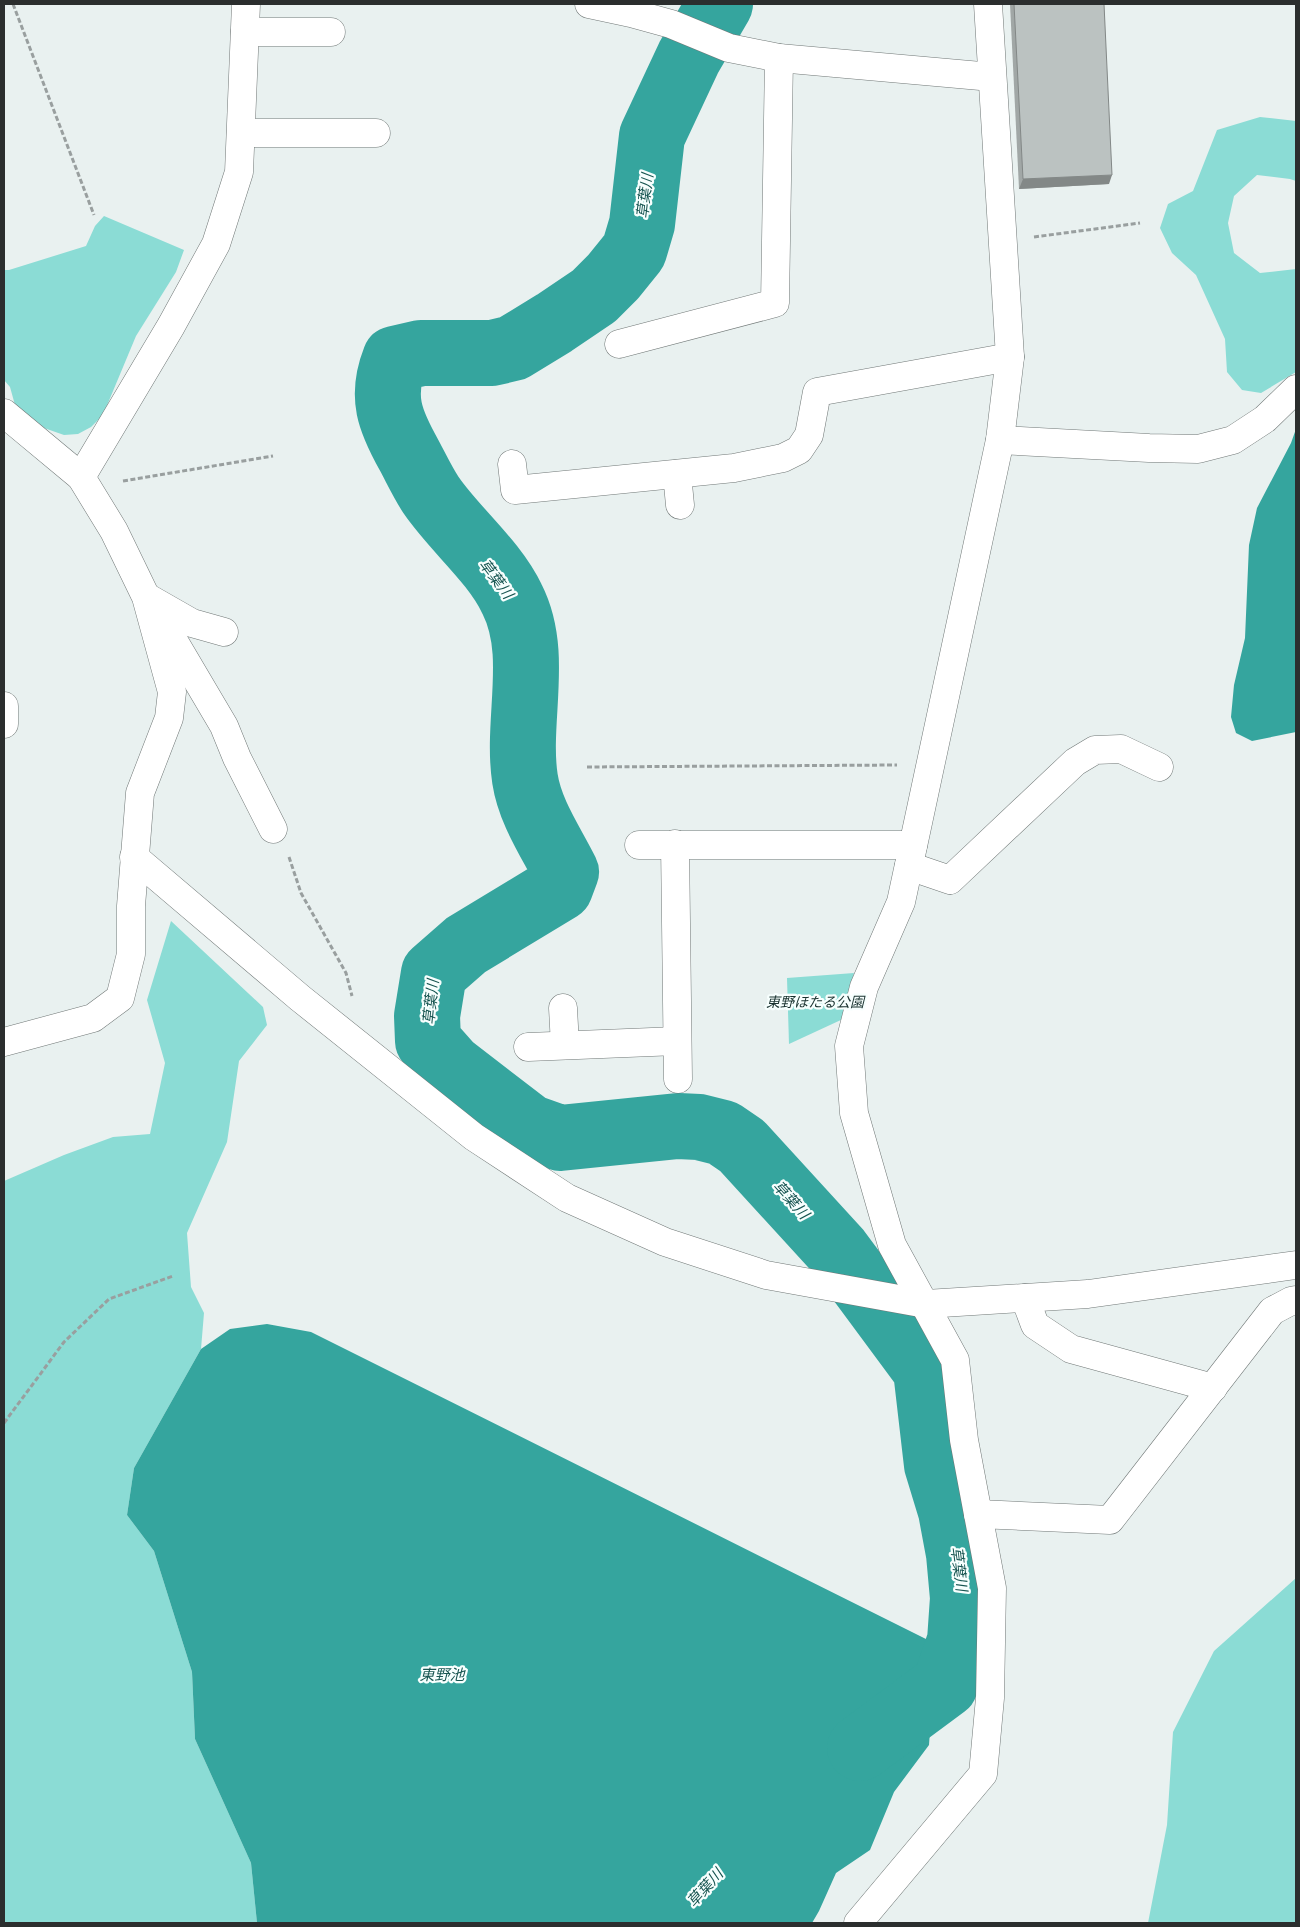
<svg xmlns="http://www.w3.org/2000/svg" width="1300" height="1927" font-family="Literata,'Noto Sans JP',serif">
<rect width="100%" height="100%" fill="#e9f1f0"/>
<g fill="#8bdcd5">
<path d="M1260 117 1296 121V181L1290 179 1257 175 1234 196 1228 223 1234 253 1260 273 1296 269V372L1261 393 1242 390 1227 372 1225 339 1196 275 1172 253 1160 228 1168 204 1193 191 1217 130Z"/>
<path d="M104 216 184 250 176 272 136 336 103 415 91 427 78 434 64 435 44 428 15 405 10 387 4 380V270H9L86 246 95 226Z"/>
<path d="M171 921 263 1007 267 1025 239 1061 227 1142 187 1233 191 1287 204 1313 201 1349 134 1468 127 1515 154 1551 192 1672 195 1739 251 1863 257 1923H4V1181L64 1155 113 1137 150 1134 165 1063 147 1000Z"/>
<path d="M854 973 843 1019 789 1044 787 978Z"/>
<path d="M1296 1578V1923H1148L1167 1825 1173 1732 1214 1651Z"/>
</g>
<g fill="#35a59e">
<path d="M1296 429V732L1252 741 1236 733 1231 717 1234 685 1245 638 1249 545 1257 508 1291 443Z"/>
<path d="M267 1324 311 1332 936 1644 929 1745 894 1792 870 1850 836 1873 819 1911 812 1923H257L251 1863 195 1739 192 1672 154 1551 127 1515 134 1468 201 1349 230 1329Z"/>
</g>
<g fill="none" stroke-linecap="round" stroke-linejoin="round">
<path stroke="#35a59e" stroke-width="66" d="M720 4 689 57 652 136 642 224 634 251 613 277 594 296 554 323 513 348 492 353H421L395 359C380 397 390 421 409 455 416 468 423 483 431 495 455 530 494 561 512 599 540 654 516 720 525 779 530 812 551 842 566 872L560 888 466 945 434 973 427 1016 428 1041 451 1067 529 1127 560 1138 678 1126 699 1127 723 1133 742 1146 838 1251 926 1370 937 1465 951 1511 959 1554 963 1598 960 1641 945 1685 860 1748"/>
<defs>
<g id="street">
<path d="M589 4 631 13 671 24 729 48 779 58 992 77"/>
<path d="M245 32H331"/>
<path d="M241 133H376"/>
<path d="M619 344 775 303 779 58"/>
<path d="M4 413 81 477 114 531 146 597 172 692 169 718 140 793 131 906V954L120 998 93 1018 4 1042"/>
<path d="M1000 440 1149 448 1198 449 1233 440 1265 419 1296 389"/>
<path d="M512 464 515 490 734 468 783 458 799 450 809 435 817 392 1010 357"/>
<path d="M677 474 680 505"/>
<path d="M81 477 171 326 216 244 239 172 246 4"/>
<path d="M150 599 192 623 224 632"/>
<path d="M162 621 224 726 237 758 273 829"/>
<path d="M4 706V724"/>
<path d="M675 844 678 1079"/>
<path d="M639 845H913"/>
<path d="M909 866 950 880 1075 762 1095 750 1121 749 1159 767"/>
<path d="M563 1008 565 1045"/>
<path d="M528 1047 677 1041"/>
<path d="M1025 1298 1035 1325 1071 1349 1213 1388"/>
<path d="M978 1514 1110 1520 1272 1311 1291 1301 1296 1300"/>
<path d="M858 1923 983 1774 990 1698 992 1588 964 1440 955 1360 892 1245 854 1113 849 1046 864 987 901 902 1000 440 1010 357 988 4"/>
</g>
<path id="secondary" d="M134 857 300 998 474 1137 567 1198 665 1242 766 1275 926 1304 1088 1294 1296 1265"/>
</defs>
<use href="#street" stroke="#717877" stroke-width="29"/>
<use href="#secondary" stroke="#717877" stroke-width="29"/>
<g stroke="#999f9f" stroke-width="3" stroke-dasharray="5 2.5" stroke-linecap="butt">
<path d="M13 4 94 215"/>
<path d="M1034 237 1140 223"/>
<path d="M123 481 273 456"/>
<path d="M587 767 897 765"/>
<path d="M289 857 301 893 346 973 352 996"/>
<path d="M4 1423 64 1342 109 1299 173 1276"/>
</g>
<use href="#street" stroke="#fff" stroke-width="28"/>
<use href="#secondary" stroke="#fff" stroke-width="28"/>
</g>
<path fill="#a1a7a6" d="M1010 4H1104L1109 184 1019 189Z"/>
<path fill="#838887" d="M1112 175 1109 184 1019 189 1023 179Z"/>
<path fill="#bbc2c1" stroke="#838887" d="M1014 4H1104L1112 175 1023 179Z"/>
<g text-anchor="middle" stroke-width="4.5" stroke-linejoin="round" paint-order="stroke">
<g font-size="14" font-style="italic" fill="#18312e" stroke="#f7fffe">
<text x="815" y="1007">東野ほたる公園</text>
</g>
<g font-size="15" font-style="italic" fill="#175551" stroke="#f7fffe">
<text transform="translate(645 196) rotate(-83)" y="5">草葉川</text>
<text transform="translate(496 579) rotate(53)" y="5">草葉川</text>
<text transform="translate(431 1002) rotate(-84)" y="5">草葉川</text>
<text transform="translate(791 1200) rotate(48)" y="5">草葉川</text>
<text transform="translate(959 1569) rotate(83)" y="5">草葉川</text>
<text x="442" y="1680">東野池</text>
<text transform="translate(705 1888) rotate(-48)" y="5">草葉川</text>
</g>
</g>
<rect width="1300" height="1927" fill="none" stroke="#2b2e2e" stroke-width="10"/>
</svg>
